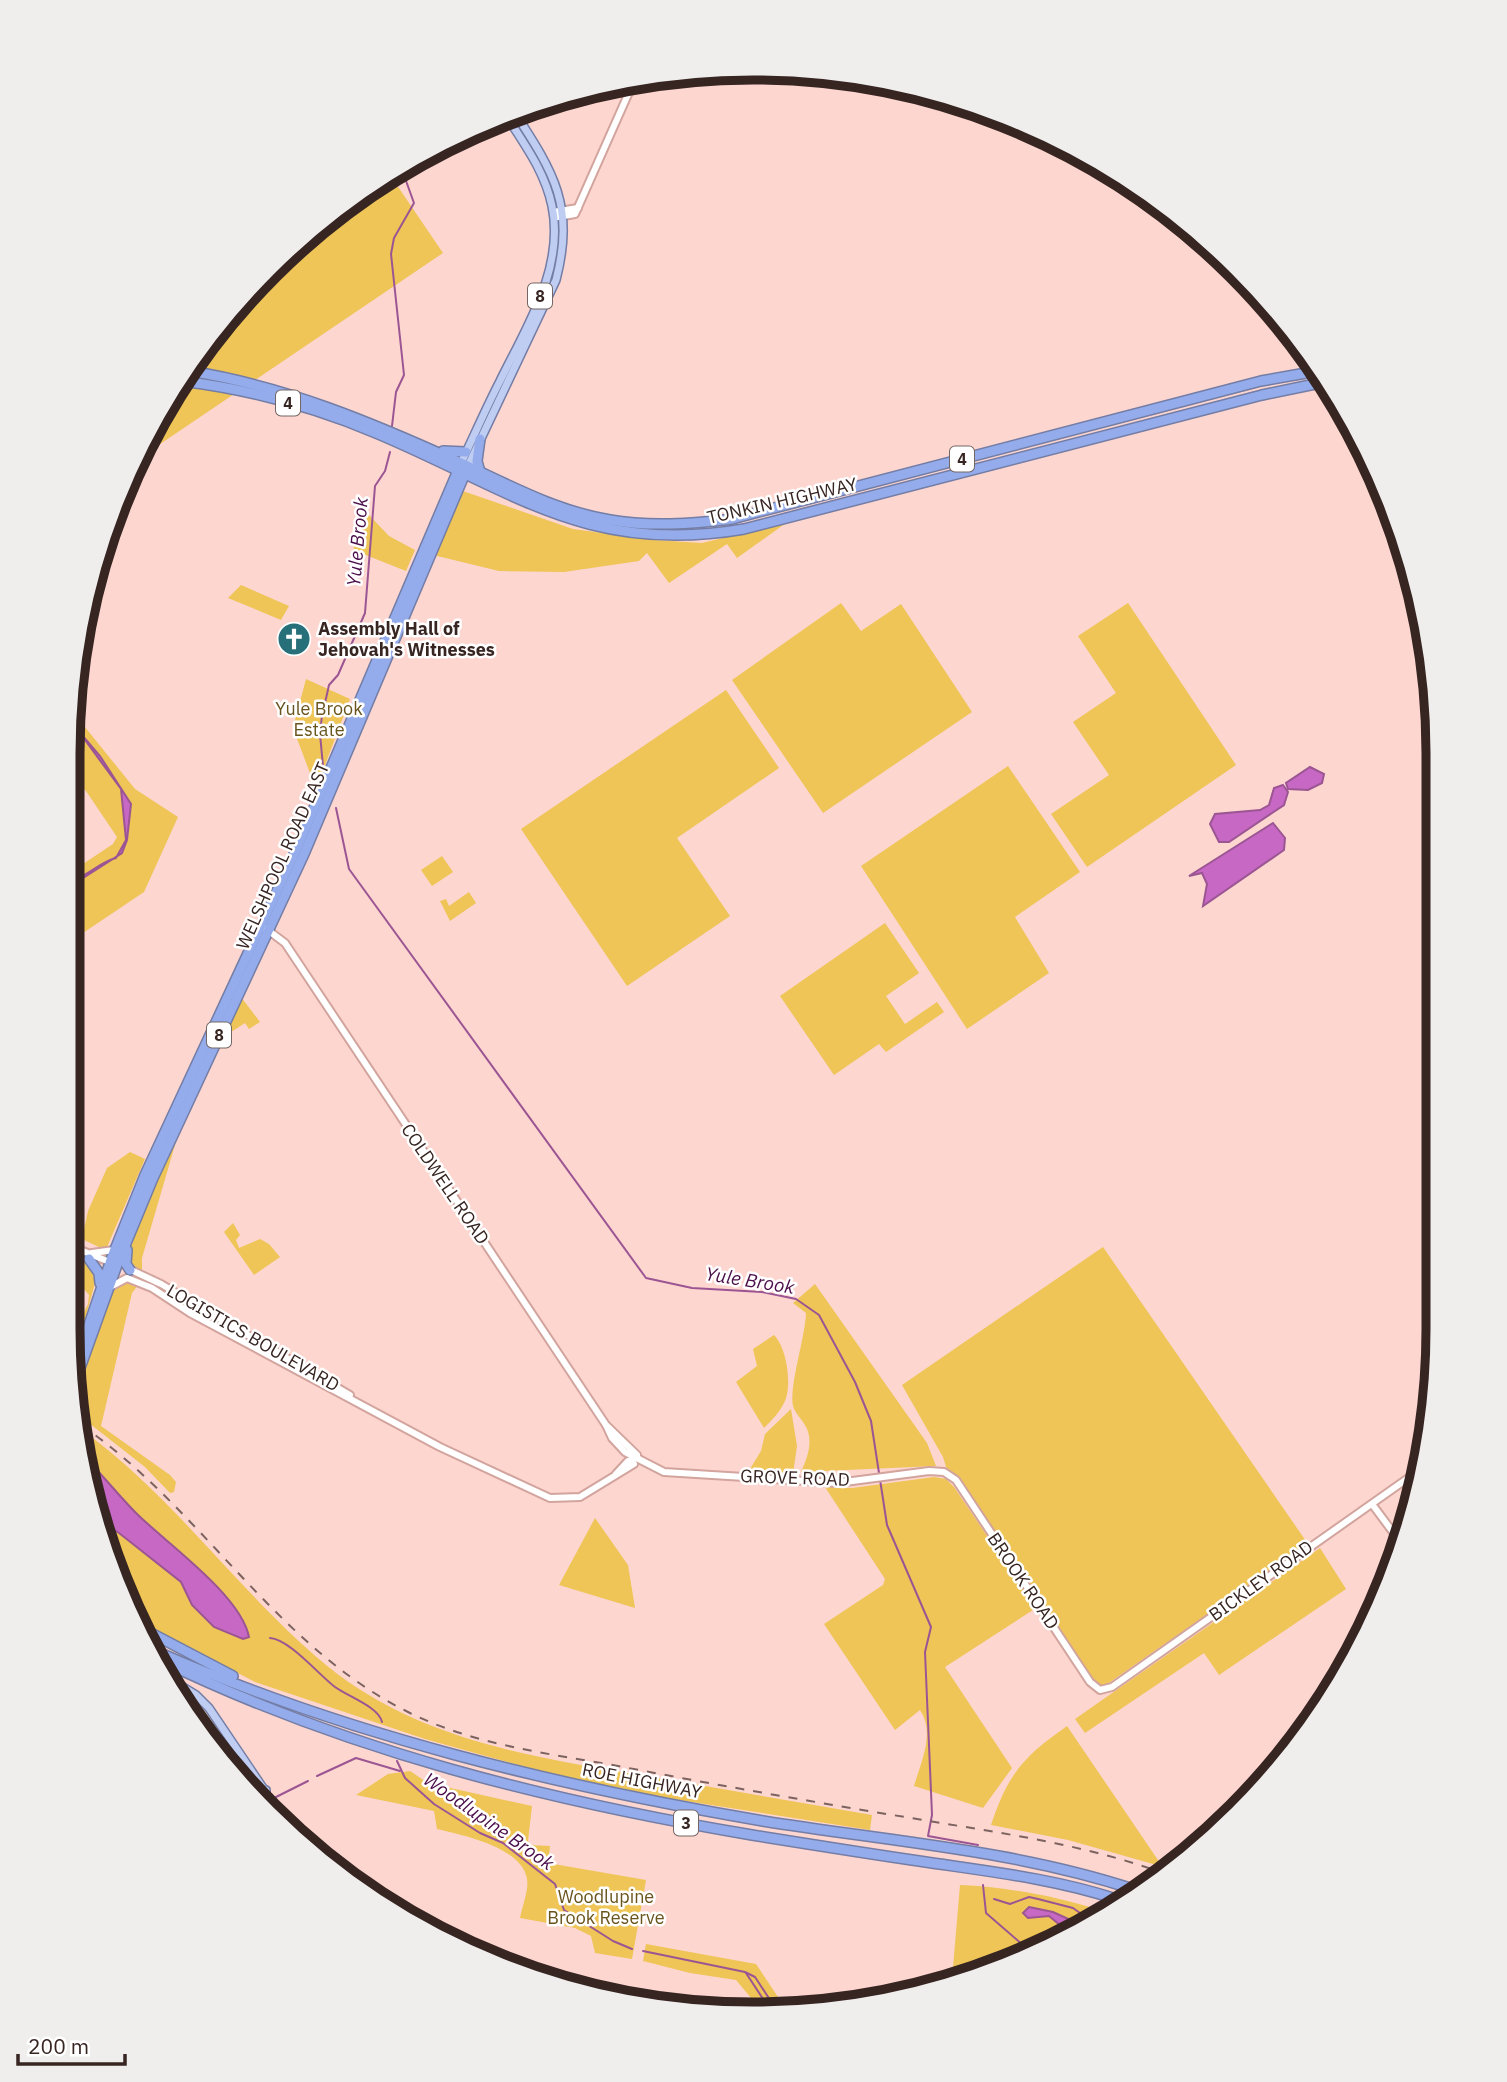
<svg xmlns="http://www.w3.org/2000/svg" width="1507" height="2082" font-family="'IBM Plex Sans',sans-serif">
<rect width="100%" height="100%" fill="#fdd6d0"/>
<g fill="#eec556">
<path d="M390 175 443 253 135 461C176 379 232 297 302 238 330 215 361 196 390 175Z"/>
<path d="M460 490 573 529 654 540 702 543 786 523 737 558 727 544 669 583 647 553 639 561 564 572 499 571 433 555Z"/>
<path d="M368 514 389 536 415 550 406 571 353 550Z"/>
<path d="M241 585 289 606 281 620 228 598Z"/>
<path d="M841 603 861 631 901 604 972 712 823 813 732 680Z"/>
<path d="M1128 603 1236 765 1087 867 1051 814 1109 775 1073 722 1116 693 1078 636Z"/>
<path d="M306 679 350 699 316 789 293 728Z"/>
<path d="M726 690 779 768 677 838 730 916 627 986 521 829Z"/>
<path d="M72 711 135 789 178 817 144 892 68 943V874L113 844 117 837 86 791 68 773Z"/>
<path d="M1008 766 1080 872 1015 917 1049 973 967 1029 861 866Z"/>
<path d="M442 856 453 872 432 886 421 870Z"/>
<path d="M469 892 476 903 450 921 440 901 446 899 449 906Z"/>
<path d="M885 923 919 973 886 996 905 1024 937 1002 944 1012 886 1052 879 1044 834 1075 780 996Z"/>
<path d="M241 997 260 1022 249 1029 245 1023 225 1036 224 1034Z"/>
<path d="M182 1121 142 1258V1272L131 1267 127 1255 131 1240Z"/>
<path d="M130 1152 145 1159 107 1247 103 1249 82 1239 88 1211 107 1168Z"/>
<path d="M233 1223 240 1235 236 1240 239 1248 260 1239 269 1244 280 1257 254 1275 224 1232Z"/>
<path d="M1103 1247 1308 1544 1103 1687 1095 1684 957 1476 947 1470 943 1457 902 1385Z"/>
<path d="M73 1253 90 1265 97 1276 73 1362 70 1340 88 1304 89 1295 68 1270V1258Z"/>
<path d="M124 1283 139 1284 132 1293 101 1426 170 1475 176 1482 174 1492 170 1493 145 1467 80 1416 76 1386 111 1291Z"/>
<path d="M815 1284 927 1443 936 1466 801 1472C807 1459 813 1443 807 1429 804 1421 795 1414 793 1406 789 1385 805 1339 806 1313L793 1303Z"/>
<path d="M774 1335C787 1348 792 1385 785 1401 780 1412 772 1420 764 1428L736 1382 757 1366 753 1349Z"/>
<path d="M791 1409 797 1446 793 1474 750 1469 761 1451 765 1434Z"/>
<path d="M82 1430C174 1496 239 1593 326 1665 422 1743 540 1758 658 1778 729 1790 801 1803 872 1815L870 1830 654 1796 547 1773 425 1739 255 1682 145 1624 92 1506Z"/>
<path d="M934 1477 946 1479 954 1487 1036 1608 945 1667 1012 1768 983 1808 914 1786C922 1759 935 1733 920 1710L895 1730 824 1624 883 1585 885 1579 825 1487 852 1488Z"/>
<path d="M595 1518 628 1565 635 1608 559 1585Z"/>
<path d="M1320 1548 1346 1589 1219 1675 1204 1653 1085 1733 1075 1719Z"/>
<path d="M1067 1726 1160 1863 1153 1864 1068 1840 991 1825C1008 1774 1023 1757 1067 1726Z"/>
<path d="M410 1771 428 1783 532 1806 528 1841 530 1845 550 1846 548 1863 646 1880 632 1959 595 1953 591 1936 575 1928 520 1918C522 1907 529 1890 527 1879 522 1847 462 1835 437 1829L434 1811 356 1795 388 1774Z"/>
<path d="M960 1885C1006 1887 1055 1896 1099 1910L1016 1961 952 1979Z"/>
<path d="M646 1944 756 1964 784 2006 757 2005 736 1980 690 1973 643 1961Z"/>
</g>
<g fill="#c769c4" stroke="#9c5593" stroke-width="2">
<path d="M71 727 77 729 100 756 131 804 127 840 122 853 80 880 77 893 68 899V891H74L78 878C92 872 101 862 116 858L126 840 121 789 85 740 78 734 70 739Z"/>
<path d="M1310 767 1324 774 1322 783 1308 790 1288 789 1286 783Z"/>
<path d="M1283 785 1288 792 1284 805 1229 842H1219L1210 824 1215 814 1260 810 1269 805 1274 788Z"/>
<path d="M1273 823 1285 838 1284 850 1203 906 1207 884 1202 873 1189 876Z"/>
<path d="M86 1465 90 1471 96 1469C109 1483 122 1499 136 1513 166 1543 241 1595 249 1637L243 1639 214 1627 192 1605 181 1582 119 1533 110 1528H102L92 1506Z"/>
<path d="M1029 1907 1053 1912 1077 1923 1066 1930 1049 1916 1028 1918 1023 1913Z"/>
</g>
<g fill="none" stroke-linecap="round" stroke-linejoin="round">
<g stroke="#9c5593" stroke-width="2">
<path d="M392 426 396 392 404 375 391 254 394 238 414 203 401 167"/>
<path d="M323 712 329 685 338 675 365 613 375 486 385 471 390 452"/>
<path d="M322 715 320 734 323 766"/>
<path d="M336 808 349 869 646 1278 692 1288 762 1292 796 1299 819 1315 855 1382 871 1421 887 1525 931 1627 925 1652 932 1815 928 1836 978 1845"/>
<path d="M270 1638C289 1639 319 1675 335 1687 347 1696 379 1707 382 1722"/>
<path d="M397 1761 405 1778 434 1804 480 1833 503 1843 555 1884 564 1910 613 1941 632 1949"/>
<path d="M317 1776 356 1758 400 1771"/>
<path d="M276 1797 308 1781"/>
<path d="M983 1885 986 1913 1031 1952"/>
<path d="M994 1899 1010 1904 1029 1897 1038 1899 1073 1908 1087 1918"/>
<path d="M643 1951 745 1972 755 1977 774 2006"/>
<path d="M746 1973 767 2005"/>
</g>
<defs>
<g id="secondary">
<path d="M553 212 578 208"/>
<path d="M558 217 575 214 634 81"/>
<path d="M265 928 285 943 606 1425 637 1455"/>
<path d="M68 1245 112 1263"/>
<path d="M92 1253 114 1250"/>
<path d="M129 1269 161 1284 350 1395"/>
<path d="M110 1287 127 1278 152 1288 190 1313 440 1447 550 1498 580 1497 634 1464"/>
<path d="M606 1425 612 1438 625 1452 664 1472 837 1483 929 1471 944 1472 956 1480 1090 1682 1100 1690 1112 1687 1421 1469"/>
<path d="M616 1474 628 1461 638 1458"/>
<path d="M1372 1504 1401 1543"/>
</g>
<g id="primary">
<path d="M461 463C474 436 486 408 500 381 526 328 565 268 552 206 545 172 525 145 507 117"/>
<path d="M468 466 556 280C575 206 554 173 515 113"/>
<path d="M170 1679 196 1695 209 1708 263 1788"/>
<path d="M257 1792 260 1788 266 1790V1795L262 1798"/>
<path d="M266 1795 291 1832"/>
</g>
<g id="highway">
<path d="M189 371C285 386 373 423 461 463 509 485 556 511 610 520 650 527 691 524 732 519L1261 381 1312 372"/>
<path d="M181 381C247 389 315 407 376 433 512 490 588 556 744 529L1262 395 1320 383"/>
<path d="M480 439 477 461 480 472"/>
<path d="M443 451 466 452"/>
<path d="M127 1250 126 1264 130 1270"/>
<path d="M89 1259 99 1273 100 1283"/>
<path d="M74 1369 112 1257 145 1175 296 850 459 468"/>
<path d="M75 1382 117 1265 153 1178 304 854 466 471"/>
<path d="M149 1632 233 1676"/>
<path d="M158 1652C349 1736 558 1786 763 1821 887 1841 1014 1850 1133 1889"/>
<path d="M162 1661C348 1751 549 1801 752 1835 808 1844 864 1853 919 1861 985 1871 1052 1878 1116 1899"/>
</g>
</defs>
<use href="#secondary" stroke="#d2a49d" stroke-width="10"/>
<use href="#primary" stroke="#737da5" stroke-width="10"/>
<use href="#highway" stroke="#737da5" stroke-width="12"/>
<use href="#secondary" stroke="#fff" stroke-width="6"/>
<use href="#primary" stroke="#bfcdf3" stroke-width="7"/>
<use href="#highway" stroke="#94aceb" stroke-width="9"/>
<path stroke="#7c635f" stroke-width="2" stroke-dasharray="9 9" stroke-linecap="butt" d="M81 1425C201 1507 275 1646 408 1712 474 1745 546 1753 618 1766 722 1786 825 1804 929 1821 1007 1834 1085 1845 1160 1872"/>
</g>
<defs>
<symbol id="church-disc" viewBox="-11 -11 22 22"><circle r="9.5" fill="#27707a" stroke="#fff"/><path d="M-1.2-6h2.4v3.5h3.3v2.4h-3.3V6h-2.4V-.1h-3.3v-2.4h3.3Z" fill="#fff"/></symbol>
</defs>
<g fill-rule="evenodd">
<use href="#church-disc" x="275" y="620" width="38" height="38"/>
</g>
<g text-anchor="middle" stroke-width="5" stroke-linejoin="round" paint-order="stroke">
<g fill="#fff" stroke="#736664" stroke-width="2">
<rect x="528" y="283.5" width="24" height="25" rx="5"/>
<rect x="276" y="390.5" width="24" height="25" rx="5"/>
<rect x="950" y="446.5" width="24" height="25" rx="5"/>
<rect x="207" y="1022.5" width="24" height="25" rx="5"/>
<rect x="674" y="1810.5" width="24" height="25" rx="5"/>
</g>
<g font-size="16" font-weight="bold" fill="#372522">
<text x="540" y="302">8</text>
<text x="288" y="409">4</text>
<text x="962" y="465">4</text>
<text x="219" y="1041">8</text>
<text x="686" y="1829">3</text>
</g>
<g font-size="18" fill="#372522" stroke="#fff">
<text transform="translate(782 501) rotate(-13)" y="6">TONKIN HIGHWAY</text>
<text transform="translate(283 856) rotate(-66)" y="6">WELSHPOOL ROAD EAST</text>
<text transform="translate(445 1184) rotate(56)" y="6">COLDWELL ROAD</text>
<text transform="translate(253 1338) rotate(30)" y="6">LOGISTICS BOULEVARD</text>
<text transform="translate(795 1478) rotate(2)" y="6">GROVE ROAD</text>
<text transform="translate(1023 1581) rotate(56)" y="6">BROOK ROAD</text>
<text transform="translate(1261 1581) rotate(-36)" y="6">BICKLEY ROAD</text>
<text transform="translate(642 1781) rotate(11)" y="6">ROE HIGHWAY</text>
</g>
<g font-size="18" font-weight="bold" fill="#372522" stroke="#fff" text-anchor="start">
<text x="318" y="635">Assembly Hall of<tspan x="318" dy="21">Jehovah's Witnesses</tspan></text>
</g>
<g font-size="18" fill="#69541d" stroke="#fff">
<text x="319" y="715">Yule Brook<tspan x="319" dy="21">Estate</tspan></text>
<text x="606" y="1903">Woodlupine<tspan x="606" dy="21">Brook Reserve</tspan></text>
</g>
<g font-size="19" font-style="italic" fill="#4a0e4a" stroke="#fff">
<text transform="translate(357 542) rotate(-85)" y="7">Yule Brook</text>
<text transform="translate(750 1280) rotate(9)" y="7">Yule Brook</text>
<text transform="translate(489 1821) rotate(35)" y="7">Woodlupine Brook</text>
</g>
</g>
<path d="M0 0H1507V2082H0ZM753 80H753A673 673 0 0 1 1426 753V1329A673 673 0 0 1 753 2002H753A673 673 0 0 1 80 1329V753A673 673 0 0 1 753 80Z" fill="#efeeed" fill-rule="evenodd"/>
<path fill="none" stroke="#372522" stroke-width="9" d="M753 80H753A673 673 0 0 1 1426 753V1329A673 673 0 0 1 753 2002H753A673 673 0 0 1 80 1329V753A673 673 0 0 1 753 80Z"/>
<path d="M18 2054v10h107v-10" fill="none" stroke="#372522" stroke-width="3.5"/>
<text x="28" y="2054" font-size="21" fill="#372522" stroke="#ffffff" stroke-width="5" paint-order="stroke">200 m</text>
</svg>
